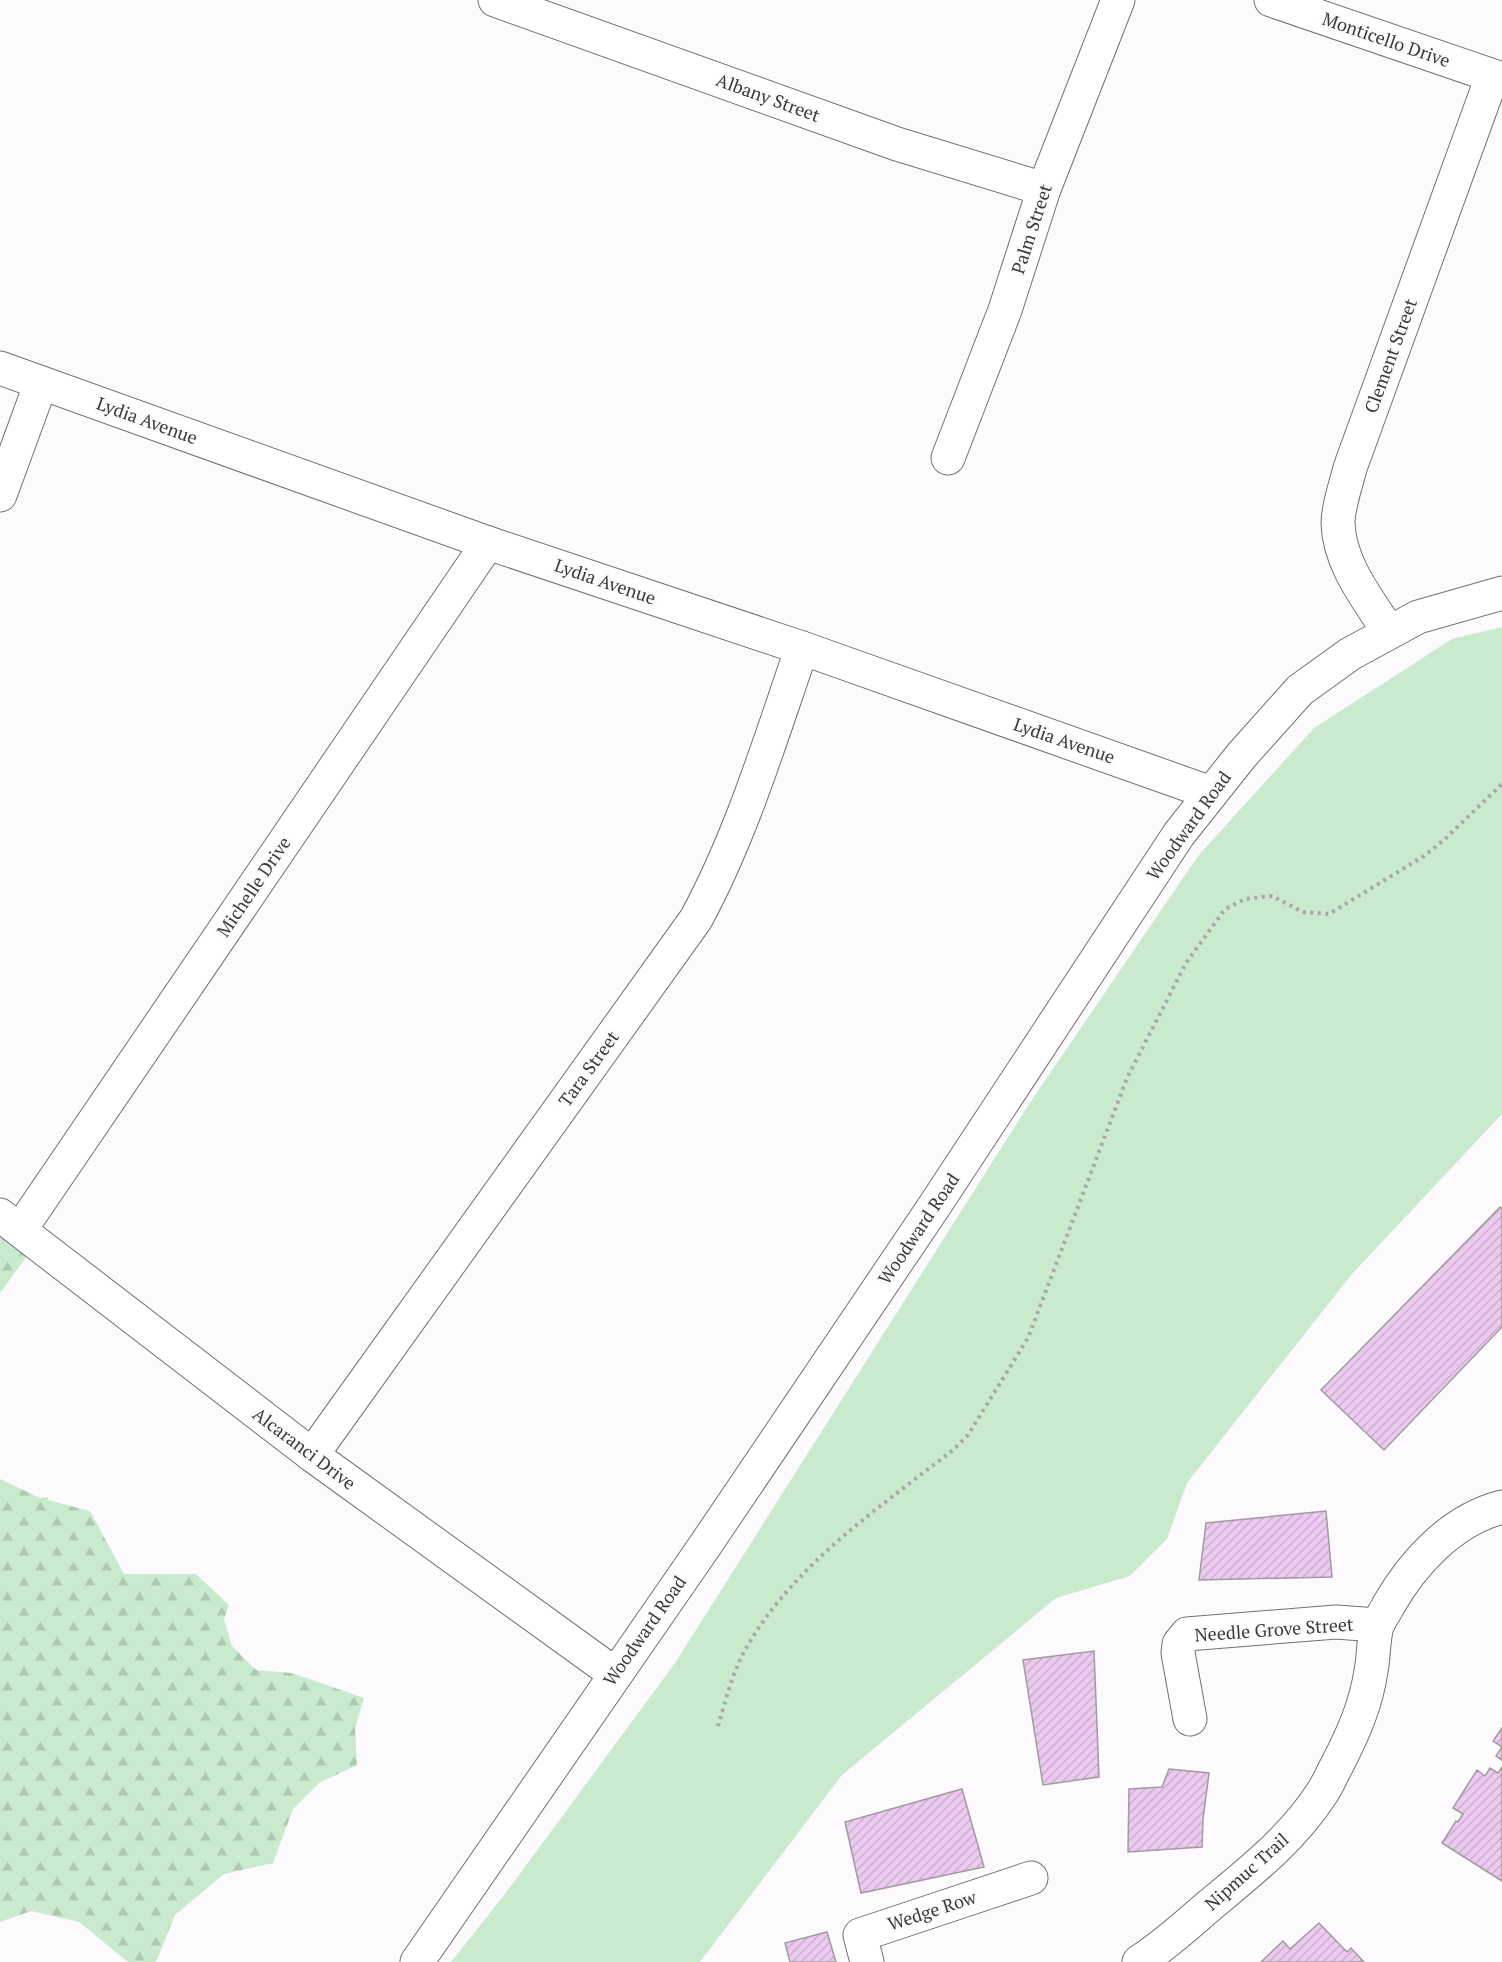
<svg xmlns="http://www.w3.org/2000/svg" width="1502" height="1962" font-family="'PT Serif',serif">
<defs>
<pattern id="forest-firs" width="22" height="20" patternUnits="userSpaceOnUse" patternTransform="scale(1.5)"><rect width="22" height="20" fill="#caeace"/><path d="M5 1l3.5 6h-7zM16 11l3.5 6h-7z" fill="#aec9b2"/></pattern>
<pattern id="building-hatch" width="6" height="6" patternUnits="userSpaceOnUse" patternTransform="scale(1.5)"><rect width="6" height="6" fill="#ecc9ef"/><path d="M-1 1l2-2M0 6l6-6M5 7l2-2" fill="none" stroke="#cbadce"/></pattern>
</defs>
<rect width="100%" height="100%" fill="#fdfafe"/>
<path fill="#caeace" d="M1502 627V1114L1352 1274 1187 1483 1167 1539 1130 1576 1056 1598 842 1775 700 1962H451L505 1894 675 1663 1029 1104 1198 856 1314 728 1452 639Z"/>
<g fill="url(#forest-firs)">
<path d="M0 1208 39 1240 0 1293Z"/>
<path d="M0 1479 40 1498 48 1497V1500L90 1511 124 1574H196L229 1605 224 1619 232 1646 256 1670 292 1673 364 1698 355 1728 357 1765 319 1783 293 1809 273 1863 224 1874 175 1915 156 1962H128L79 1922 31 1911 0 1922Z"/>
</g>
<g fill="url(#building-hatch)" stroke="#9f9b9f" stroke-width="1.5">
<path d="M1500 1207 1502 1209V1327L1384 1450 1321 1390Z"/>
<path d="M1326 1511 1332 1577 1199 1580 1206 1523Z"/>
<path d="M1094 1651 1099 1777 1043 1785 1023 1660Z"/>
<path d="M1502 1728V1760L1496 1756 1502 1747 1493 1741Z"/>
<path d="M1502 1767V1881L1442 1843 1456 1821 1458 1822 1463 1814 1453 1808 1477 1770 1485 1776 1490 1768 1498 1773Z"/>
<path d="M1169 1769 1209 1773 1203 1819 1202 1847 1128 1852 1129 1789 1162 1787Z"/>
<path d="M962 1789 984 1867 861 1893 845 1822Z"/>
<path d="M1319 1923 1347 1952 1351 1948 1364 1962H1261L1283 1941 1290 1949Z"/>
<path d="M827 1932 836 1962H790L785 1943Z"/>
</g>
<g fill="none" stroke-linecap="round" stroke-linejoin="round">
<defs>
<g id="minor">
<path d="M495 0 897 144 1044 189"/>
<path d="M1271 0 1502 79"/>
<path d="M948 458 1005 310 1044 189 1118 0"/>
<path d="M0 495 41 383"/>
<path d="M1389 632C1368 599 1339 564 1338 523 1338 506 1346 485 1350 468L1492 77"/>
<path d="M0 1215 312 1455 615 1674"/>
<path d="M20 1230 488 543"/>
<path d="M312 1455 696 919C742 834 770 740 802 648"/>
<path d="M1190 1719 1178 1653 1179 1644 1187 1634 1336 1622 1377 1625"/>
<path d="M867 1962 860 1935 1031 1878"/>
<path d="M1139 1962C1164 1946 1187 1925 1210 1905 1251 1871 1293 1838 1322 1793 1328 1784 1332 1774 1337 1765 1353 1734 1366 1705 1371 1671 1374 1656 1373 1640 1377 1626 1380 1619 1385 1612 1388 1606 1413 1562 1452 1520 1502 1507"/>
</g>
<g id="tertiary">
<path d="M0 368 488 543 802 648 1211 793"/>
<path d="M417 1962 704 1547 933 1208 1179 834 1241 756 1300 690 1350 654 1418 617 1502 593"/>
</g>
</defs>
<use href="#minor" stroke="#737074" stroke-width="35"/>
<use href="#tertiary" stroke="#737074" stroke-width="35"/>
<path stroke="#a8a6a9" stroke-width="4" stroke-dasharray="3 4.5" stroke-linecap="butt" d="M718 1726C726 1700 733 1669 748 1645 796 1563 880 1507 953 1450L968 1435 1028 1338 1127 1078 1186 963 1225 909 1245 899 1272 896 1303 912 1329 914 1424 856 1445 839 1502 784"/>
<use href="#minor" stroke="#fff" stroke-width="33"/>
<use href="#tertiary" stroke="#fff" stroke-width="33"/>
</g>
<g text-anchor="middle" stroke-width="5" stroke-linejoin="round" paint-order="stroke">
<g font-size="18" fill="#3b3a3b" stroke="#fdfafe">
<text transform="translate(1386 40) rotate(19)" y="6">Monticello Drive</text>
<text transform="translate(768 98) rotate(20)" y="6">Albany Street</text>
<text transform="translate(1032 229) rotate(-72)" y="6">Palm Street</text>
<text transform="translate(1391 356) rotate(-70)" y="6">Clement Street</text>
<text transform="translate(147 421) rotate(20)" y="6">Lydia Avenue</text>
<text transform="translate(605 582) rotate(19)" y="6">Lydia Avenue</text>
<text transform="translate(1064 741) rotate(19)" y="6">Lydia Avenue</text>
<text transform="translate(1189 826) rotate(-54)" y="6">Woodward Road</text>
<text transform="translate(254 887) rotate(-56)" y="6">Michelle Drive</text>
<text transform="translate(589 1069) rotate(-54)" y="6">Tara Street</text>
<text transform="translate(919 1229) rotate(-56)" y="6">Woodward Road</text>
<text transform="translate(304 1449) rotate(37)" y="6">Alcaranci Drive</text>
<text transform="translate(1274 1630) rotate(-4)" y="6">Needle Grove Street</text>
<text transform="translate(645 1631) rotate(-55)" y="6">Woodward Road</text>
<text transform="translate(1247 1872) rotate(-42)" y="6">Nipmuc Trail</text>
<text transform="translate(932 1911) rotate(-18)" y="6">Wedge Row</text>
</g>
</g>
</svg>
